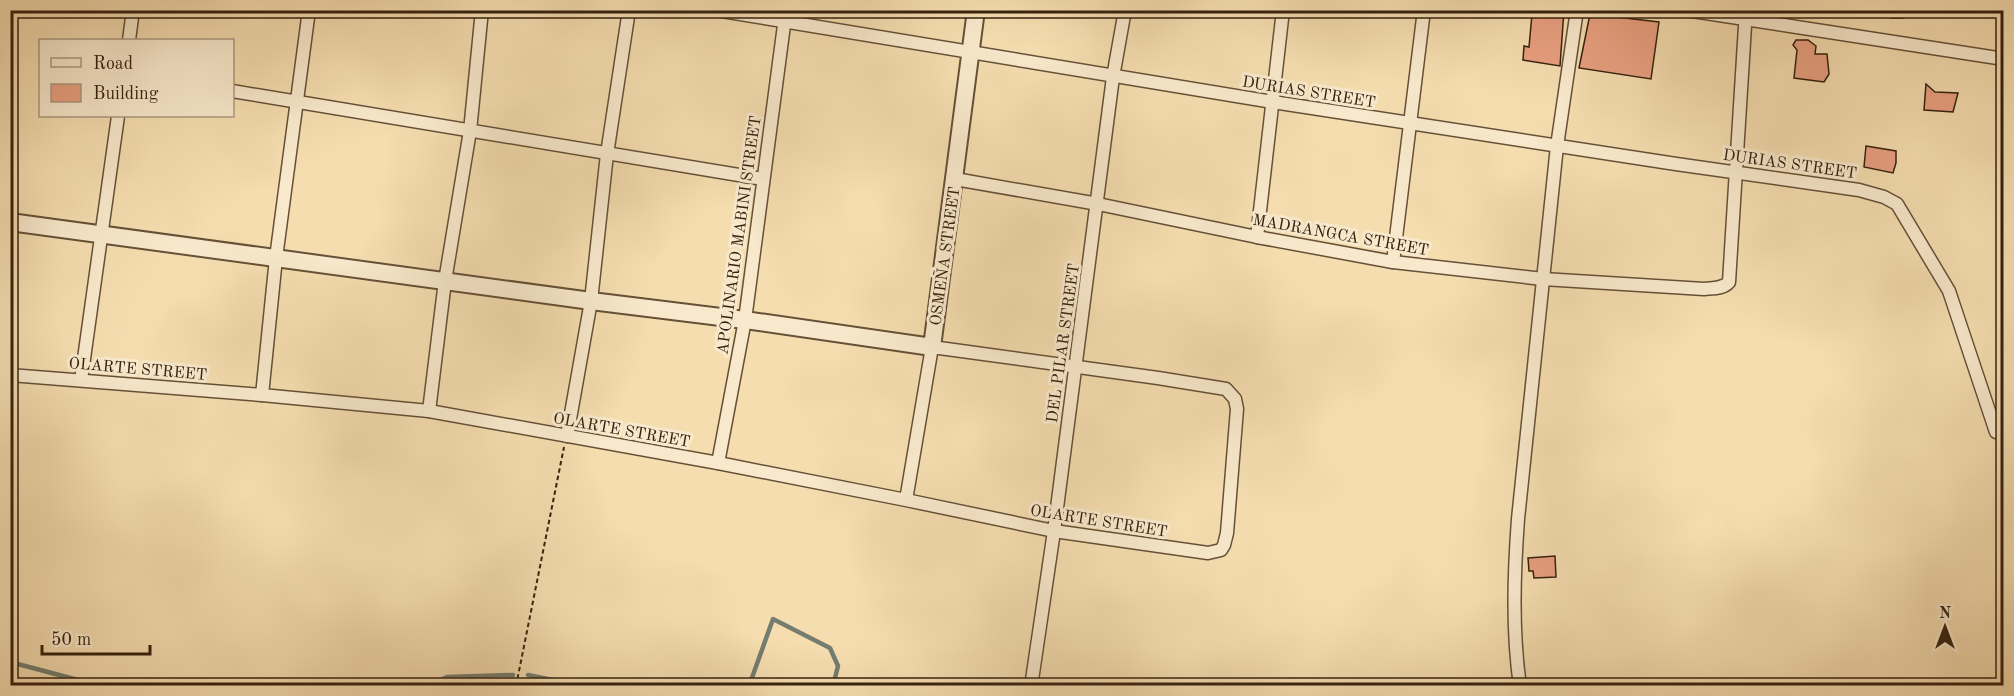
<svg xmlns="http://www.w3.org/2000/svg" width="2014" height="696" font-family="'Old Standard TT',serif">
<rect width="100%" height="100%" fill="#f5ddb0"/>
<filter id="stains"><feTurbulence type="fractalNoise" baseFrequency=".00333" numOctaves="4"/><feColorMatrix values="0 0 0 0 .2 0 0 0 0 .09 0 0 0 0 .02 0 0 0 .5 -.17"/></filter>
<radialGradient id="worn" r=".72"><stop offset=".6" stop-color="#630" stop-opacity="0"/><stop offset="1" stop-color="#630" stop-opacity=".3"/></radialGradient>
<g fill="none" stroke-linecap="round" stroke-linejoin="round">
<g stroke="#747d70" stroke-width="4.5">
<path d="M10 662 82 681 147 680 183 686"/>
<path d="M528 675 582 686"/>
<path d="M427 686 447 677 513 675"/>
<path d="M749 686 773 619 830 648 838 666 833 686"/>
</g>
</g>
<g fill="#e9a081" stroke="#36210f" stroke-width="1.5">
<path d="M1526 10H1564L1560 66 1523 60 1524 46 1529 47 1532 14Z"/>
<path d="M1891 10H1905L1904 18H1891Z"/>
<path d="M1590 14 1659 22 1651 79 1579 68Z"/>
<path d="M1796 40H1808L1816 46 1815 54H1827L1829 74 1824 82 1794 78 1797 50 1793 45Z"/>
<path d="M1926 84 1935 92 1958 93 1953 112 1924 110Z"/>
<path d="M1866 146 1896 151V163L1893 173 1864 167Z"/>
<path d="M1555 556 1556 577 1534 578 1533 571H1529L1528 558Z"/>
</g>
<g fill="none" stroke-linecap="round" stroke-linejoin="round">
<defs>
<g id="minor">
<path d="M716 10 1273 102 1676 164 1859 190 1884 197 1897 204 1949 291 1996 432"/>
<path d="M1686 10 2004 59"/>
<path d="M129 40 133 10"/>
<path d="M232 91 763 179"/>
<path d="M955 179 1098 204 1257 237 1393 262 1543 279 1704 289C1713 288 1723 289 1729 282L1746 10"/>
<path d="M1257 237 1283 10"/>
<path d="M1393 262 1424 10"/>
<path d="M10 375 262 395 429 411 718 463 906 500 1054 531 1208 553 1221 550 1224 545 1227 533 1237 409 1235 399 1226 389 1158 378 932 347 906 500"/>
<path d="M81 380 118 116"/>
<path d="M262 395 276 258 309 10"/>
<path d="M429 411 445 281 470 131 482 10"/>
<path d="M567 436 591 301 607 154 629 10"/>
<path d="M718 463 745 320 786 10"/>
<path d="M1032 680 1054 531 1113 77 1125 10"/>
<path d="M1520 686C1512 630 1514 574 1518 519L1557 146 1577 10"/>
</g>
<path id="tertiary" d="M10 222 591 301 745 320 932 347 976 10"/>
</defs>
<use href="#minor" stroke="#665037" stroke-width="15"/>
<use href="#tertiary" stroke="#665037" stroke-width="20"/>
<path stroke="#36210f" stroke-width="2" stroke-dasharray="4.5 3" stroke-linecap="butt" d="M516 686 564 447"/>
<use href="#minor" stroke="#f8e9cc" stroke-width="12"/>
<use href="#tertiary" stroke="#f8e9cc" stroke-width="16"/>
</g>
<g text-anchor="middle" stroke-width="6" stroke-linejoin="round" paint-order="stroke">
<g font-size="16" fill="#36210f" stroke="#f8e9cc">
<text transform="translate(1309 91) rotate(9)" y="6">DURIAS STREET</text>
<text transform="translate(1790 163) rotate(8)" y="6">DURIAS STREET</text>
<text transform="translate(1341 234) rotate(10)" y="6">MADRANGCA STREET</text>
<text transform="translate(738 235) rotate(-82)" y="6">APOLINARIO MABINI STREET</text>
<text transform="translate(944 256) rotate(-82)" y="6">OSMEÑA STREET</text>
<text transform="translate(1062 343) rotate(-82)" y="6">DEL PILAR STREET</text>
<text transform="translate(138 368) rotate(5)" y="6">OLARTE STREET</text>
<text transform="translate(622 429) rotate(10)" y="6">OLARTE STREET</text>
<text transform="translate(1099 520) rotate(9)" y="6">OLARTE STREET</text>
</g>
</g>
<rect width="2014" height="696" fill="none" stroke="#f5ddb0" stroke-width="36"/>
<rect x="12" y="12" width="1990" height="672" fill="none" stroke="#36210f" stroke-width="3"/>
<rect x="18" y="18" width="1978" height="660" fill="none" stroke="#36210f" stroke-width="1.5"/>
<rect x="39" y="39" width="195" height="78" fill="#f8e9cc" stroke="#aa9980" stroke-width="1.5"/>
<rect x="51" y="58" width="30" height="9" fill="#f8e9cc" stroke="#aa9980" stroke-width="1.5"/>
<text x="93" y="69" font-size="18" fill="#36210f">Road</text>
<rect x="51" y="84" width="30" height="18" fill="#e9a081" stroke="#aa9980" stroke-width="1.5"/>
<text x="93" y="99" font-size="18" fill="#36210f">Building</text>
<g transform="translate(1945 627)" stroke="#f8e9cc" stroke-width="4.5" paint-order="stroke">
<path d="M0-4.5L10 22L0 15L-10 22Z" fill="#36210f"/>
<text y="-9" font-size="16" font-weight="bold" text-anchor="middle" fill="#36210f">N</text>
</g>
<path d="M42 645v9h108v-9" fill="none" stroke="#36210f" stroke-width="3"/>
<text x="51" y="645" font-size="18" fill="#36210f" stroke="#f8e9cc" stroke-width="4.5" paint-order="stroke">50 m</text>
<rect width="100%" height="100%" filter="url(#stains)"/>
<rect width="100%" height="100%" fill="url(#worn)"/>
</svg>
